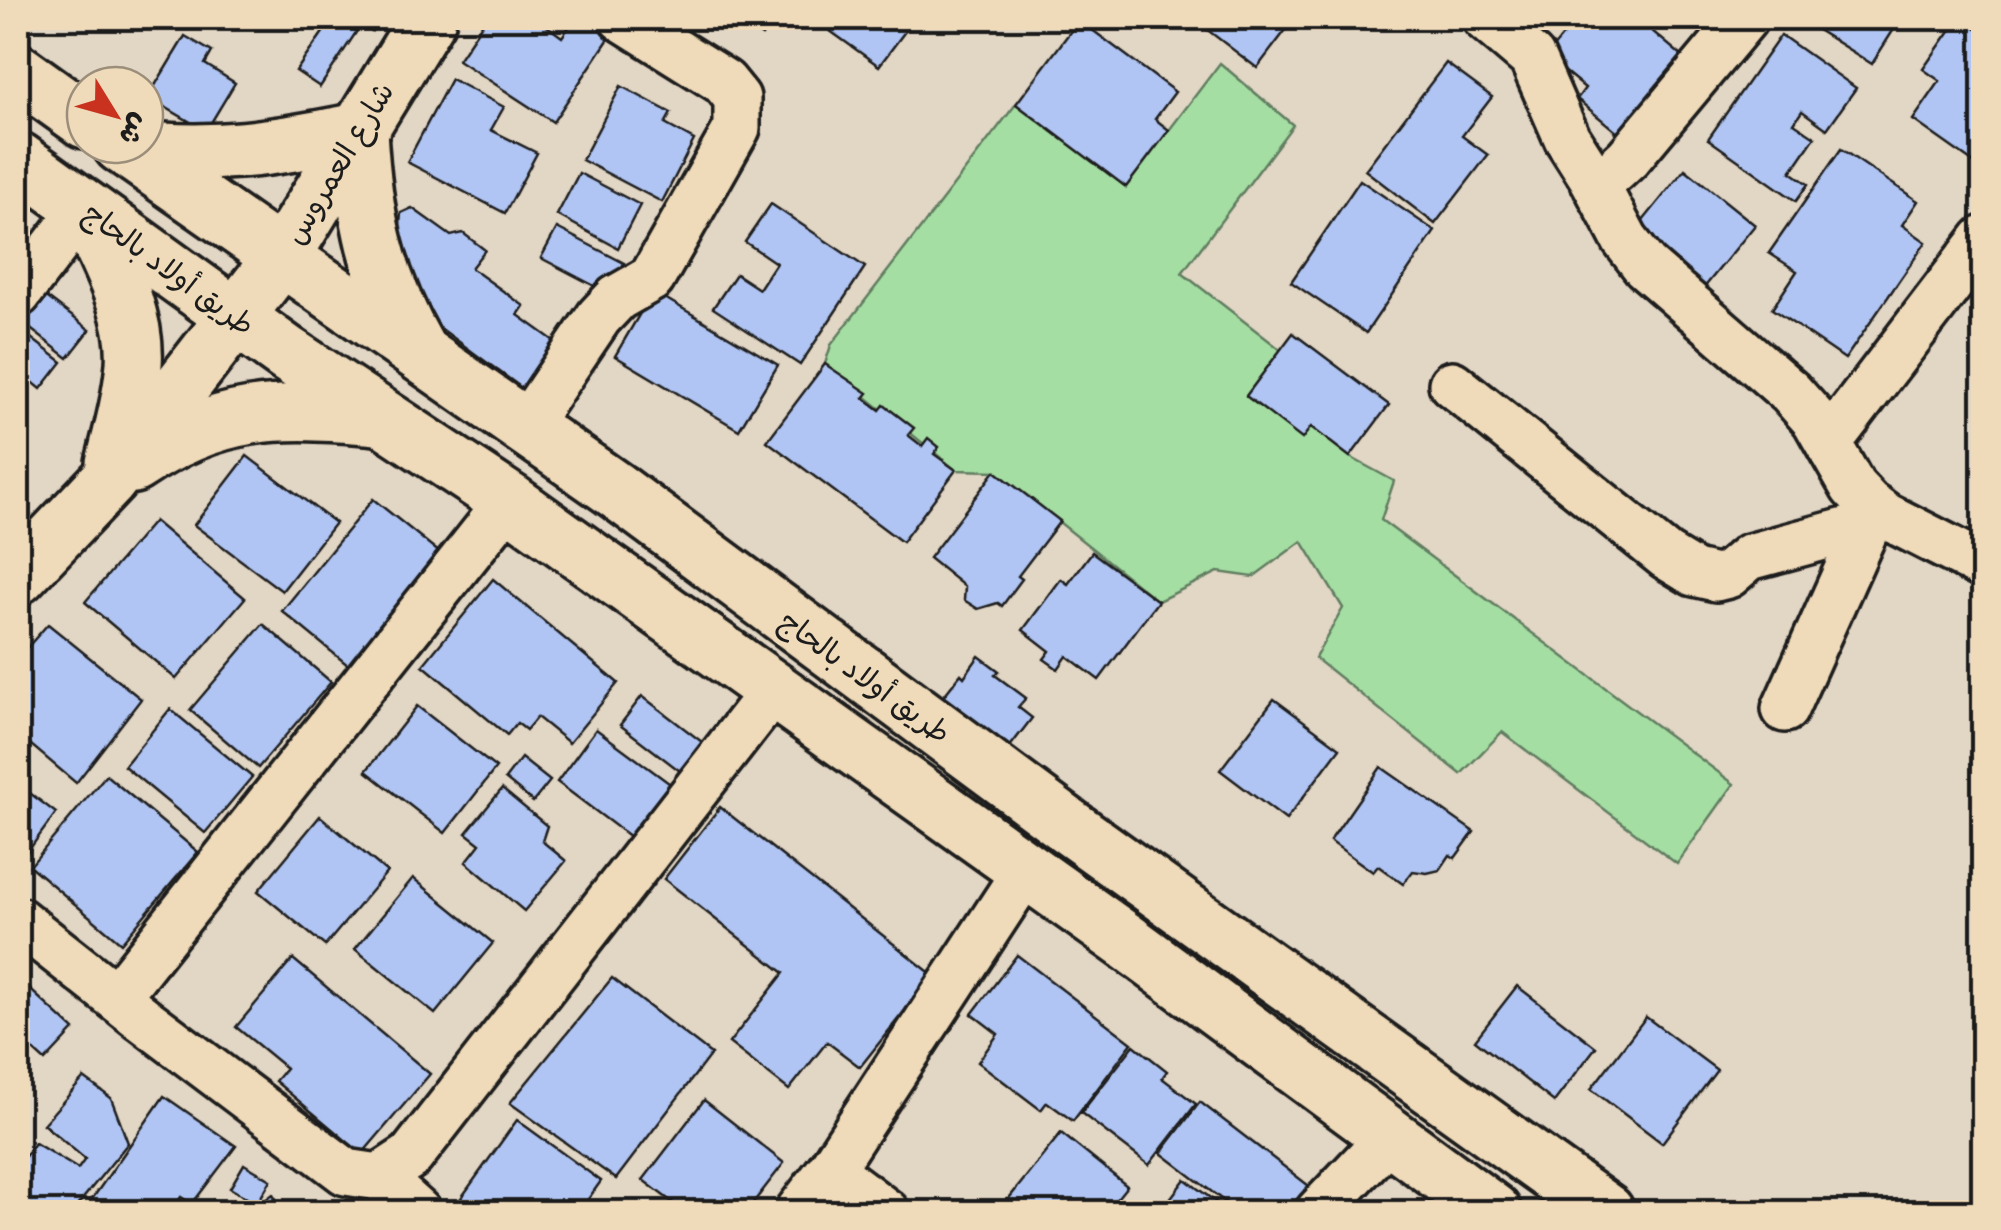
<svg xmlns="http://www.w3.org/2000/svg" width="2001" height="1230" font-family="Delius,'Playpen Sans Arabic',sans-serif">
<rect width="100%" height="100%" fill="#e2d6c5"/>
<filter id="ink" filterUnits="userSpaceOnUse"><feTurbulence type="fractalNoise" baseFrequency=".01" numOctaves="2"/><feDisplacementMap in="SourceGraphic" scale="20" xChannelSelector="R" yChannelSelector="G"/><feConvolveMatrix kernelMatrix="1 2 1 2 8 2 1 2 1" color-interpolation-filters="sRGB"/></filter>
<g filter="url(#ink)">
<path fill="#a5dea3" stroke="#607d60" stroke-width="2.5" d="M1220 63 1293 125 1182 273 1281 350 1246 396 1302 438 1311 427 1350 457 1394 481 1381 520 1734 784 1677 864 1502 732 1461 774 1315 658 1343 608 1302 541 1253 577 1218 572 1158 601 995 471 956 470 825 364 831 345 1016 104 1126 187Z"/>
<g fill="#b0c5f4" stroke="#1c1c1c" stroke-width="2.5">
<path d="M333 18 357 31 320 87 296 71Z"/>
<path d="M351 18H381L372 31Z"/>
<path d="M486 18H536L562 37 575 18H594L614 31 553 122 458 60Z"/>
<path d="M735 18H774L762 36Z"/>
<path d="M812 18H915L879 66Z"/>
<path d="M1201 18H1295L1257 68 1197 22Z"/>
<path d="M1514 18H1552L1539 36Z"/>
<path d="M1578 18H1640L1639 20 1689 62 1625 139 1577 99 1585 88 1546 56Z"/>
<path d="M1812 18H1901L1872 64 1808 24Z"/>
<path d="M1959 18 1984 34V111L1980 117 1984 119V170L1913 120 1940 81 1923 69Z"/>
<path d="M1079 20 1175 92 1155 119 1169 130 1126 187 1016 104Z"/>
<path d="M1781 35 1856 88 1827 129 1802 111 1794 123 1815 137 1791 172 1808 184 1796 201 1708 139Z"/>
<path d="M185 36 212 52 205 64 235 83 206 131 148 97Z"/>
<path d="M1446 63 1492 97 1462 136 1488 155 1435 224 1365 170Z"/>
<path d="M451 79 504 107 491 130 537 153 505 213 407 162Z"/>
<path d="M621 86 671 113 665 124 694 140 662 202 582 160Z"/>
<path d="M1841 149 1918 201 1902 225 1926 242 1845 359 1772 309 1797 271 1769 253Z"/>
<path d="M1685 169 1755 225 1703 289 1634 232Z"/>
<path d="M579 173 640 205 618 248 557 215Z"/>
<path d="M1360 180 1435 231 1366 333 1291 282Z"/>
<path d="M771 204 865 267 800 365 713 308 736 274 759 289 776 263 745 242Z"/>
<path d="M412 208 451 236 463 233 485 250 471 268 524 306 518 315 557 343 523 389 409 305 396 272 401 213Z"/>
<path d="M557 228 624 263 608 293 541 258Z"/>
<path d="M653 291 778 365 739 430 615 356Z"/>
<path d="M40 292 90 330 68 358 19 320Z"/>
<path d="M18 328 62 362 41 389 18 370Z"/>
<path d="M1293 333 1389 405 1350 457 1311 427 1302 439 1246 396Z"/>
<path d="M825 364 868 393 864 398 880 410 884 405 914 428 908 435 922 446 928 438 939 447 934 454 956 470 902 542 767 441Z"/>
<path d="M247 456 335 523 282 591 194 525Z"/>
<path d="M995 471 1060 521 1018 576 1022 579 1002 606 998 603 978 609 964 600 965 587 929 558Z"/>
<path d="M373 499 440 553 349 666 282 611Z"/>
<path d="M154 521 245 598 176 679 85 602Z"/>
<path d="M1092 552 1158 601 1099 680 1067 656 1058 669 1044 659 1050 651 1023 630 1061 579 1068 584Z"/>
<path d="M493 579 618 683 569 743 537 717 526 730 517 723 507 735 423 665Z"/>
<path d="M48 624 141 699 76 783 18 734V658Z"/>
<path d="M263 624 331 682 258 768 190 710Z"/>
<path d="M979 656 999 671 995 675 1026 698 1018 707 1032 718 1002 757 935 707 961 674 964 677Z"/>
<path d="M642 696 702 742 680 771 620 725Z"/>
<path d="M1274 699 1340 748 1286 820 1220 770Z"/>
<path d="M417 706 496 768 445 833 366 771Z"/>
<path d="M170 709 252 777 205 833 124 766Z"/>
<path d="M596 729 673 786 634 840 557 782Z"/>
<path d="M521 758 550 781 533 802 505 779Z"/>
<path d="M1381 767 1474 832 1455 858 1450 855 1440 870 1427 873 1413 871 1403 884 1378 866 1373 872 1330 841Z"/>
<path d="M106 775 198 852 121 943 30 866Z"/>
<path d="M18 784 56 813 23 858 18 854Z"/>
<path d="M502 789 547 826 542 841 566 861 524 911 466 862 480 844 466 833Z"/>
<path d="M720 807 933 975 860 1067 827 1042 789 1090 729 1043 784 973 664 879Z"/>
<path d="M320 816 387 872 325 946 258 891Z"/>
<path d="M413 878 493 943 435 1014 355 949Z"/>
<path d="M1017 955 1132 1043 1073 1121 1047 1102 1041 1110 978 1062 998 1034 972 1014Z"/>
<path d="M293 959 430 1074 362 1154 275 1081 286 1068 236 1027Z"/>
<path d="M612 978 711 1054 616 1179 510 1103Z"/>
<path d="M21 981 74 1030 45 1061 23 1041 18 1047V985Z"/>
<path d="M1517 986 1596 1047 1554 1102 1475 1040Z"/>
<path d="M1646 1017 1717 1070 1662 1143 1591 1089Z"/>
<path d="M1134 1045 1167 1071 1162 1078 1196 1104 1149 1165 1081 1113Z"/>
<path d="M84 1078 111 1098 128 1143 72 1212H18V1166L35 1143 78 1169 85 1159 43 1124Z"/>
<path d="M164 1096 236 1146 192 1204 181 1197 173 1209 159 1202 150 1212H98L88 1205Z"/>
<path d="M704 1100 784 1163 746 1212H685L643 1180Z"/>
<path d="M1200 1102 1313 1189 1295 1212H1238L1161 1153Z"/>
<path d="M517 1120 601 1181 579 1212H475L459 1201Z"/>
<path d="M1061 1133 1127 1186 1106 1212H1096L1090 1208 1087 1212H998Z"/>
<path d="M244 1164 271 1180 257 1204 230 1188Z"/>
<path d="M1185 1179 1229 1212H1160Z"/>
<path d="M273 1194 284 1212H249Z"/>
<path d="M213 1200 228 1212H201Z"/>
</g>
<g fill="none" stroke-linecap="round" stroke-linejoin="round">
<defs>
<g id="street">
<path d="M1485 18 1532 58 1567 138 1593 179 1625 240 1645 266 1790 392 1815 420 1853 487 1869 504 1886 516 1984 566"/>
<path d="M1593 179 1614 171 1628 158 1745 18"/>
<path d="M18 294 84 208"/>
<path d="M1452 384 1666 556 1694 573 1716 578 1728 575 1749 557 1868 525"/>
<path d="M525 427 599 317 617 298 652 278 737 128V98L724 82 622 18"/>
<path d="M1829 442 1984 239"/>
<path d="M1785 709 1875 508"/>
<path d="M18 920 143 1019 346 1172 379 1177 418 1212"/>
<path d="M116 997 509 501"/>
<path d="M830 1170 886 1212"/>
<path d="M379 1177 411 1156 772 692"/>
<path d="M798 1212 830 1170 1026 870"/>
<path d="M1318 1212 1391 1135"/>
</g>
<g id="secondary">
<path d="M18 72 85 120"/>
<path d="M121 145 614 489 1071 828 1606 1212"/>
<path d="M128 148C216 158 274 148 359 131 364 216 375 275 418 350"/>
<path d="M18 160 287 354 509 501 1126 941 1493 1212"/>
<path d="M85 210C106 258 138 311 134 364 131 398 122 431 114 463"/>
<path d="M133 465C218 408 278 408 378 417"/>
<path d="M18 576 109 480 282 257 428 18"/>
</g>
</defs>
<use href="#street" stroke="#1c1c1c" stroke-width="52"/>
<use href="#secondary" stroke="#1c1c1c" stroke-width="62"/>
<use href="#street" stroke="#efdab9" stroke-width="45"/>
<use href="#secondary" stroke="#efdab9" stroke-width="55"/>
</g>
</g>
<g text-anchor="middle" stroke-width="9" stroke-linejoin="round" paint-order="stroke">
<g font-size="30" fill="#1c1c1c" stroke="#efdab9">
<text transform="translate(339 163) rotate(-59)" y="10">شارع العمروس</text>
<text transform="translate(169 269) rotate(36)" y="10">طريق أولاد بالحاج</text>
<text transform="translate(865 677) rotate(36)" y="10">طريق أولاد بالحاج</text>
</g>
</g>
<rect width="2001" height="1230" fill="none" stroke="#efdab9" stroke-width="60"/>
<rect x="30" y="30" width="1941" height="1170" fill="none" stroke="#1c1c1c" stroke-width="4" filter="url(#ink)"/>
<g transform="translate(115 115) rotate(127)"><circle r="48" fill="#efdab9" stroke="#9b8e7a" stroke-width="2.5"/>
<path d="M0-8L18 38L0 25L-18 38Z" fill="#c8321e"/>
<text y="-15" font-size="28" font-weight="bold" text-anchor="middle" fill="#1c1c1c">ش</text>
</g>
</svg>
